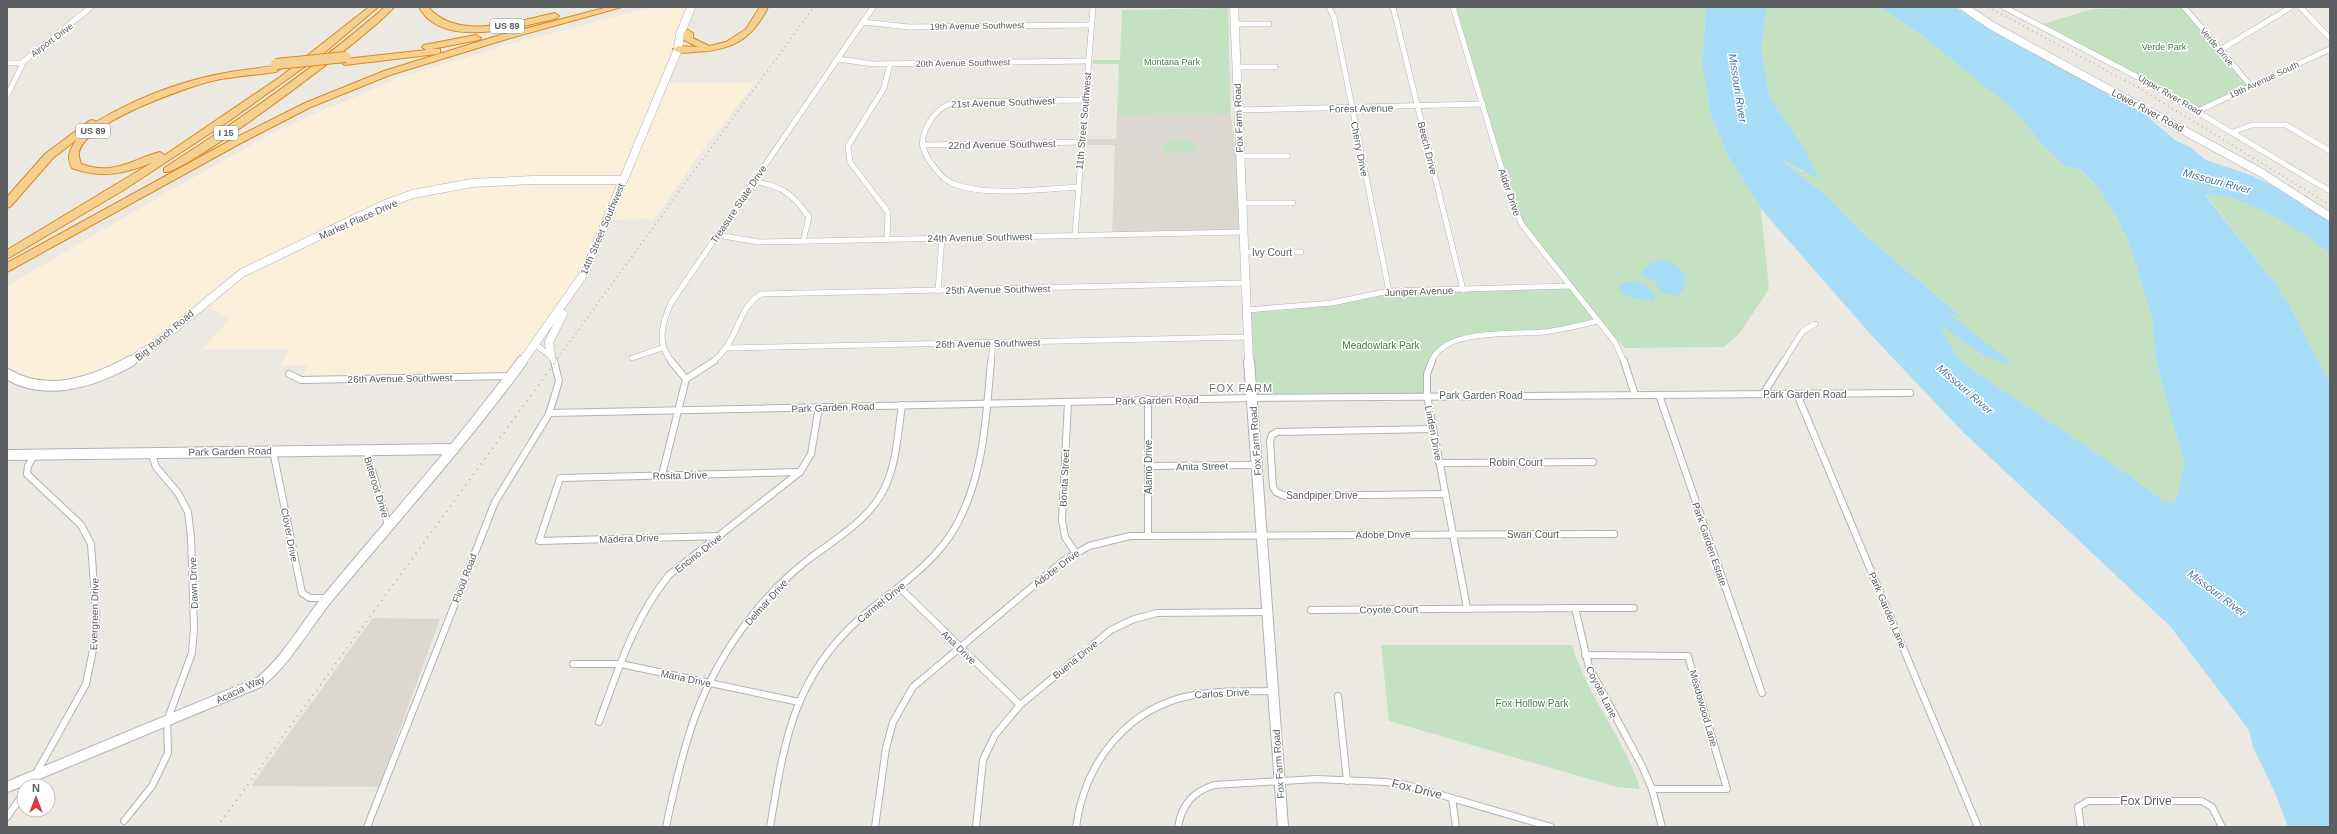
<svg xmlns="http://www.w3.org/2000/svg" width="2337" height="834" font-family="Helvetica,sans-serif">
<rect width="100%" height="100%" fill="#ece9e3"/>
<path fill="#fbf0da" d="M651 7H691L663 83H755L702 151 654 219 606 220 585 272 512 376 301 380 307 366H280L290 349H203L231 317 200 305 139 357 64 386 7 374V286L178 186 282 128 401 77 511 44Z"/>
<g fill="#dcd8d1">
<path d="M1231 114 1242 203 1243 232 1112 234 1115 145H1086L1087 139H1116L1117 115Z"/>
<path d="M373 618 440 619 379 787 251 786Z"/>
</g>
<g fill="#c4e2c1">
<path d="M1453 7H1706L1702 65 1711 116 1727 154 1761 209 1769 289 1739 334 1724 347 1625 348 1598 321 1544 332 1489 334 1447 345 1431 361 1427 396 1252 398 1246 310 1332 303 1372 293 1569 286 1522 225Z"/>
<path d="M1767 7H1880L1923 36 1987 87 2014 110 2039 141 2066 167 2079 169 2098 188 2114 212 2128 240 2152 318 2156 361 2184 463 2177 498 2173 503 2163 501 2132 477 1971 369 1956 355 1940 328H1944L1984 356 1946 311 1962 317 1859 230 1825 194 1791 168 1782 158 1803 172 1805 149 1770 98 1761 49Z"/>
<path d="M2181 7 2251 86 2198 111 2039 25 2093 9Z"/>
<path d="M1228 8 1231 114 1117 115 1119 64H1093V60H1120L1122 10Z"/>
<path d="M1182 139 1196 144 1199 153H1166L1162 144 1167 140Z"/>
<path d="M2205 194C2239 192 2305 231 2330 254V384L2290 306 2271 278Z"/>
<path d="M1381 645H1572C1587 697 1625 738 1640 789L1617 787 1389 721Z"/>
</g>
<g fill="#a8ddf7">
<path d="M1706 7H1767L1761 49 1770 98 1805 149 1819 179 1783 160 1791 168 1825 194 1859 230 1963 318 1947 312 2014 365 1984 356 1944 328H1941L1956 355 1971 369 2132 477 2163 501 2173 503 2177 498 2184 463 2156 361 2152 318 2128 240 2114 212 2098 188 2080 169 2066 167 2039 141 2014 110 1923 36 1880 7H1955L2005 38 2142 112 2175 140 2190 147 2206 160 2253 176 2293 196 2330 222V254C2307 233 2236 190 2205 195L2271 278 2290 306 2330 384V827H2288L2276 795 2253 747 2249 730 2170 626 1963 432 1872 336 1761 209 1727 154 1711 116 1702 65Z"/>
<path d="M1662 260C1682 263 1694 280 1678 296L1663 293 1654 281 1639 275 1652 262Z"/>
<path d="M1627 282C1640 282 1646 285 1655 294L1654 301 1639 299 1622 294 1619 286Z"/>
</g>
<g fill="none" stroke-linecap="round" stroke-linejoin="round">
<defs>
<g id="street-far1">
<path d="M1329 7 1334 17 1389 291"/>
<path d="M1393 7 1463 290"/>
<path d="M1453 7 1509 193 1522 225 1615 342 1624 362"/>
<path d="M2004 7 2147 82 2330 191"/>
<path d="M2184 7 2251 86"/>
<path d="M2300 7 2330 38"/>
<path d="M863 22 909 27 1091 25"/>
<path d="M1234 24H1269"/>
<path d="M2220 50 2291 7"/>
<path d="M838 59 873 64 1088 61"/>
<path d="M7 63H22"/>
<path d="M1236 67H1275"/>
<path d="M7 96 24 61 91 7"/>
<path d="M1238 110 1483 104"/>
<path d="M2198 111 2330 49"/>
<path d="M2233 132 2252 125H2286L2330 151"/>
<path d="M922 145 1082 142"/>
<path d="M1240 156H1288"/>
<path d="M753 181C783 187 791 192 809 217L803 241"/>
<path d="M1078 187C1044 189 977 198 948 181 941 177 936 169 931 163 925 154 920 145 924 134 929 119 939 107 954 102L1085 100"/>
<path d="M1242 203H1293"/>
<path d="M717 235 759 242 1243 232"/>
<path d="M1075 235 1093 7"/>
<path d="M887 239 888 212 850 162 848 146 884 88 890 64"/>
<path d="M1243 252H1301"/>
<path d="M938 291 942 238"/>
<path d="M1246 310 1332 303 1389 291 1569 286"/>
<path d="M535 344 548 354 555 362"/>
<path d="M728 348 1247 337"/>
<path d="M632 358 662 348"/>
<path d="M672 362C656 343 662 324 671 303L873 7"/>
<path d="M712 362C740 341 735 310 761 294L1245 283"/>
<path d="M991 362 993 343"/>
<path d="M1431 362C1445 327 1514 335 1544 332 1562 330 1580 325 1598 321"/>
<path d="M1783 362 1803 331 1815 324"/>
</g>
<g id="street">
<path d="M1432 361 1427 374V396L1467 608"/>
<path d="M1624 361 1635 395"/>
<path d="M289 374 301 380 512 376"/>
<path d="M686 379 714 361"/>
<path d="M1763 394 1784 361"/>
<path d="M1797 394 1978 827"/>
<path d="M1659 395 1762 693"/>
<path d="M1148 399V535"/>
<path d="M1068 402 1062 520 1065 537 1075 552"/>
<path d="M549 413 1252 398 1910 393"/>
<path d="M1433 429 1277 432 1272 435 1270 441 1273 487 1276 492 1285 496 1445 494"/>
<path d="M366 450 388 525"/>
<path d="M273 451 302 593 310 598H327"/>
<path d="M1439 463 1593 462"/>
<path d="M1148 466 1257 465"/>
<path d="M662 475 686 379 671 361"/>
<path d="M720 536 539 541 560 478 800 472"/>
<path d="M900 588 1020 705"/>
<path d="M1575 608H1634"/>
<path d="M1311 610 1575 608 1589 667 1642 766 1652 789 1662 827"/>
<path d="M1585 655 1688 656 1727 789H1652"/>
<path d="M573 664H621L799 702"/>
<path d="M1338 696 1347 781"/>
<path d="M599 722C618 670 634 618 669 575L800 472 811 454 819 407"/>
<path d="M29 786 86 684 95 640 96 614 91 544 81 525 27 474 28 466 35 454"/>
<path d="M1452 798 1456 827"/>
<path d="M7 817 24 793"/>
<path d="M124 821 152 786 168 753 167 721 192 653 194 628 191 538 188 512 178 493 156 467 151 452"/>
<path d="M367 827 495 502 549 414 559 381 554 361"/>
<path d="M666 827C683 746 698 684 751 617 768 595 787 576 809 559 837 538 871 519 886 485 897 460 898 431 902 405"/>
<path d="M770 827C784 744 792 680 858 620 892 590 933 567 956 526 984 475 986 418 991 361"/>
<path d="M875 827 886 748 893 722 913 687 1063 561 1089 546 1130 536 1614 534"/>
<path d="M976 827 983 760 995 735 1020 705 1111 630 1134 619 1157 613 1267 612"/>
<path d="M1076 827C1085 762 1127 707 1194 695 1220 690 1247 692 1273 691"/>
<path d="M1178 827C1182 805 1192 792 1214 785L1316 779 1385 782 1407 785 1551 827"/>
<path d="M2081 827 2078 807 2088 801H2202L2212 807 2222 827"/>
</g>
<g id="secondary-far1">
<path d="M1234 7 1249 362"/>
<path d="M1964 7 1992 26 2260 172 2330 217"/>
<path d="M551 355 549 342 563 314"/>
<path d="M129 362 154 345 242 273 385 204 413 194 472 183 533 180H623"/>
<path d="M522 362 585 272 678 49 680 35 691 7"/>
</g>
<g id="secondary">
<path d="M1249 361 1283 827"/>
<path d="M7 374C47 398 93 382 131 361"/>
<path d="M7 455 454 449"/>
<path d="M7 787 260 682C290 657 307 622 332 593 396 516 463 442 522 361"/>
</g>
<g id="highway">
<path d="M369 7H378L324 53 229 121 122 191 7 259V250L153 162C125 174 101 179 72 168 66 157 70 150 76 140L53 158 11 206 7 208V197L45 154 89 121 92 120 96 122C143 94 197 75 252 69 260 68 271 65 279 67L281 69 276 72C256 75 236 76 216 80 188 86 85 123 79 152 78 156 80 160 81 164 114 176 130 160 160 152L165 155 280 77Z"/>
<path d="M385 7H394C377 30 182 177 164 172V168C241 119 316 67 385 7Z"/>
<path d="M419 7H428C458 42 516 21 555 13L559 16 555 19C521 26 462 44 431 21 426 18 422 12 419 7Z"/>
<path d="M608 7H622L507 39 390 75 311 107 241 143 7 272V263L233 139 305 103 384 71 497 36Z"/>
<path d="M760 7H768C752 40 731 51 694 52 688 53 678 54 673 49L678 46 698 47 684 40 683 33 688 30 693 33V38L709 46 726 42 746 29Z"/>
<path d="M476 35 481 38 479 40 432 49H440V53L437 54 345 65 340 62 345 59 426 50 422 47 424 45Z"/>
</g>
</defs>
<use href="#street-far1" stroke="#b0b4b7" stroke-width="6"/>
<use href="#street" stroke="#b0b4b7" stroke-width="8"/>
<use href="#secondary-far1" stroke="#afb3b7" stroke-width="9"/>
<use href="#secondary" stroke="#afb3b7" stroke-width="12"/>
<use href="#highway" stroke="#dc8913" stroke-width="2"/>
<use href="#street-far1" stroke="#fff" stroke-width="5"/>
<use href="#street" stroke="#fff" stroke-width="6"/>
<use href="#secondary-far1" stroke="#fff" stroke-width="8"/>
<use href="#secondary" stroke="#fff" stroke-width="10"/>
<use href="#highway" fill="#f4d193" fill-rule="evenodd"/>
<g stroke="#b1b2b2" stroke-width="1.5" stroke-dasharray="1 4" stroke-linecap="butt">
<path d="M1988 7 2139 88 2330 205"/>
<path d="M555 362 814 7"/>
</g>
<path stroke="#b1b2b2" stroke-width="2" stroke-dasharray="1 5.5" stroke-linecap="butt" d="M217 827 556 361"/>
<defs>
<path id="highway-bridge" d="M276 64 346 57"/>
</defs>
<use href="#highway-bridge" stroke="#dc8913" stroke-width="12" stroke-linecap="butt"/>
<use href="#highway-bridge" stroke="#f4d193" stroke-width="10"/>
</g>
<g text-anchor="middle" stroke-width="3" stroke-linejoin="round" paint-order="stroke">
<g fill="#fff" stroke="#8c8f91" stroke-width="1">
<rect x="490" y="19" width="34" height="14" rx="3"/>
<rect x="76" y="124" width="34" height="14" rx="3"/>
<rect x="214" y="126" width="24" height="14" rx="3"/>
</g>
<g font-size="9" font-weight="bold" fill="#5b5f62">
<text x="507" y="29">US 89</text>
<text x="93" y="134">US 89</text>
<text x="226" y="136">I 15</text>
</g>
<g font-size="9" fill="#5b5f62" stroke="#fff">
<text transform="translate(977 26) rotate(-1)" y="3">19th Avenue Southwest</text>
<text transform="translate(52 40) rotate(-37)" y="3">Airport Drive</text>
<text transform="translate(2217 47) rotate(50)" y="3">Verde Drive</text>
<text transform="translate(963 63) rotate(-1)" y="3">20th Avenue Southwest</text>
<text transform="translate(2264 80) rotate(-25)" y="3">19th Avenue South</text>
<text transform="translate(2170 95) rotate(30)" y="3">Upper River Road</text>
</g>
<g font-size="9" fill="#3f813c" stroke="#fff">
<text x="2164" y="50">Verde Park</text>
<text x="1172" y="65">Montana Park</text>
</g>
<g font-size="10" fill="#5b5f62" stroke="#fff">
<text transform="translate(1003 102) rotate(-2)" y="4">21st Avenue Southwest</text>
<text transform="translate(1361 108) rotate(-1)" y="4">Forest Avenue</text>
<text transform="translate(2148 110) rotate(28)" y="4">Lower River Road</text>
<text transform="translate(1238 118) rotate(-92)" y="4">Fox Farm Road</text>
<text transform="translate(1083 121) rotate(-85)" y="4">11th Street Southwest</text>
<text transform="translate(1002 144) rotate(-1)" y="4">22nd Avenue Southwest</text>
<text transform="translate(1428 148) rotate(76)" y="4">Beech Drive</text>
<text transform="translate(1360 149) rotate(79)" y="4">Cherry Drive</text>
<text transform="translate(1510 192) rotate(71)" y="4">Alder Drive</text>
<text transform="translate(738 204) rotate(-56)" y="4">Treasure State Drive</text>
<text transform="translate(358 219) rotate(-24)" y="4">Market Place Drive</text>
<text transform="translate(602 229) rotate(-67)" y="4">14th Street Southwest</text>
<text transform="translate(980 237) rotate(-1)" y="4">24th Avenue Southwest</text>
<text x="1272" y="256">Ivy Court</text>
<text transform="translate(998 289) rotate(-1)" y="4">25th Avenue Southwest</text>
<text transform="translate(1419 291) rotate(-2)" y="4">Juniper Avenue</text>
<text transform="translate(164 335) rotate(-40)" y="4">Big Ranch Road</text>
<text transform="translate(988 343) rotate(-1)" y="4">26th Avenue Southwest</text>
<text transform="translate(400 378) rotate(-1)" y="4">26th Avenue Southwest</text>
<text x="1805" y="398">Park Garden Road</text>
<text x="1481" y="399">Park Garden Road</text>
<text transform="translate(1157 400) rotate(-1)" y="4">Park Garden Road</text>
<text transform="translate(833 407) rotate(-2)" y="4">Park Garden Road</text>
<text transform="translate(1434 433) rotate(79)" y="4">Linden Drive</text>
<text transform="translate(1255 441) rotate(-94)" y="4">Fox Farm Road</text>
<text transform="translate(230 451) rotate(-1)" y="4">Park Garden Road</text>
<text x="1516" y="466">Robin Court</text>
<text transform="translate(1202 466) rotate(-1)" y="4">Anita Street</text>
<text transform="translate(1148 467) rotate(-90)" y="4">Alamo Drive</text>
<text transform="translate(680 475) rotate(-1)" y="4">Rosita Drive</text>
<text transform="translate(1064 478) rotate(-87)" y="4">Bonita Street</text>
<text transform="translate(377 487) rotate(73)" y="4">Bitteroot Drive</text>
<text x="1322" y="499">Sandpiper Drive</text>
<text transform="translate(1383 534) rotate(-1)" y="4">Adobe Drive</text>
<text x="1533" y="538">Swan Court</text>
<text transform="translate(290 535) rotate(79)" y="4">Clover Drive</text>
<text transform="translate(629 538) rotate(-2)" y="4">Madera Drive</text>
<text transform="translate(1710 544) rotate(71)" y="4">Park Garden Estate</text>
<text transform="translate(698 553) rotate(-38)" y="4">Encino Drive</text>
<text transform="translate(1056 568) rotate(-37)" y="4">Adobe Drive</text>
<text transform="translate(464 578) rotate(-69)" y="4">Flood Road</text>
<text transform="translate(193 583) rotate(-92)" y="4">Dawn Drive</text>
<text transform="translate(766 602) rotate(-48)" y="4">Delmar Drive</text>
<text transform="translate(881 602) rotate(-39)" y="4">Carmel Drive</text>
<text transform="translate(1389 609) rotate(-1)" y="4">Coyote Court</text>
<text transform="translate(1888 610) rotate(67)" y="4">Park Garden Lane</text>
<text transform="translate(94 614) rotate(-89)" y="4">Evergreen Drive</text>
<text transform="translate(959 647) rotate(44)" y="4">Ana Drive</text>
<text transform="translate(1075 659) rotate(-39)" y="4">Buena Drive</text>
<text transform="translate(686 678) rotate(12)" y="4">Maria Drive</text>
<text transform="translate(240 689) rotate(-25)" y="4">Acacia Way</text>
<text transform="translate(1602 692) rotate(63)" y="4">Coyote Lane</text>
<text transform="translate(1222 693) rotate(-3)" y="4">Carlos Drive</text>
<text transform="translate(1704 708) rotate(74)" y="4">Meadowood Lane</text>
<text transform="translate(1278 764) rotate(-94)" y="4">Fox Farm Road</text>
</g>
<g font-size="10" fill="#3f813c" stroke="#fff">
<text x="1381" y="349">Meadowlark Park</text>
<text x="1532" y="707">Fox Hollow Park</text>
</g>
<g font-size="11" font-style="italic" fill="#447a9f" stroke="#fff">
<text transform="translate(1738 88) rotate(81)" y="4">Missouri River</text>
<text transform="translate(2217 181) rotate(15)" y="4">Missouri River</text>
<text transform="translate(1965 389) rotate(41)" y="4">Missouri River</text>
<text transform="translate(2217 593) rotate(37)" y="4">Missouri River</text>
</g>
<g font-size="11" letter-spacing="1" fill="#6c7174" stroke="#fff">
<text x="1241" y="392">FOX FARM</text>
</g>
<g font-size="12" fill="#5b5f62" stroke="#fff">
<text transform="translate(1417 789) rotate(14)" y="4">Fox Drive</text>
<text x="2146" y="805">Fox Drive</text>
</g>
</g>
<rect width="2337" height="834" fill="none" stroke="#5b5f62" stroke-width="16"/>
<g transform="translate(36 798)"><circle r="19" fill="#ffffff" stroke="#bdbfc0"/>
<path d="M0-3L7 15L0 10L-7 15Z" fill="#da3b3f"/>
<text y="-6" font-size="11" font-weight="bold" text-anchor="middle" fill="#5b5f62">N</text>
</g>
</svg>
